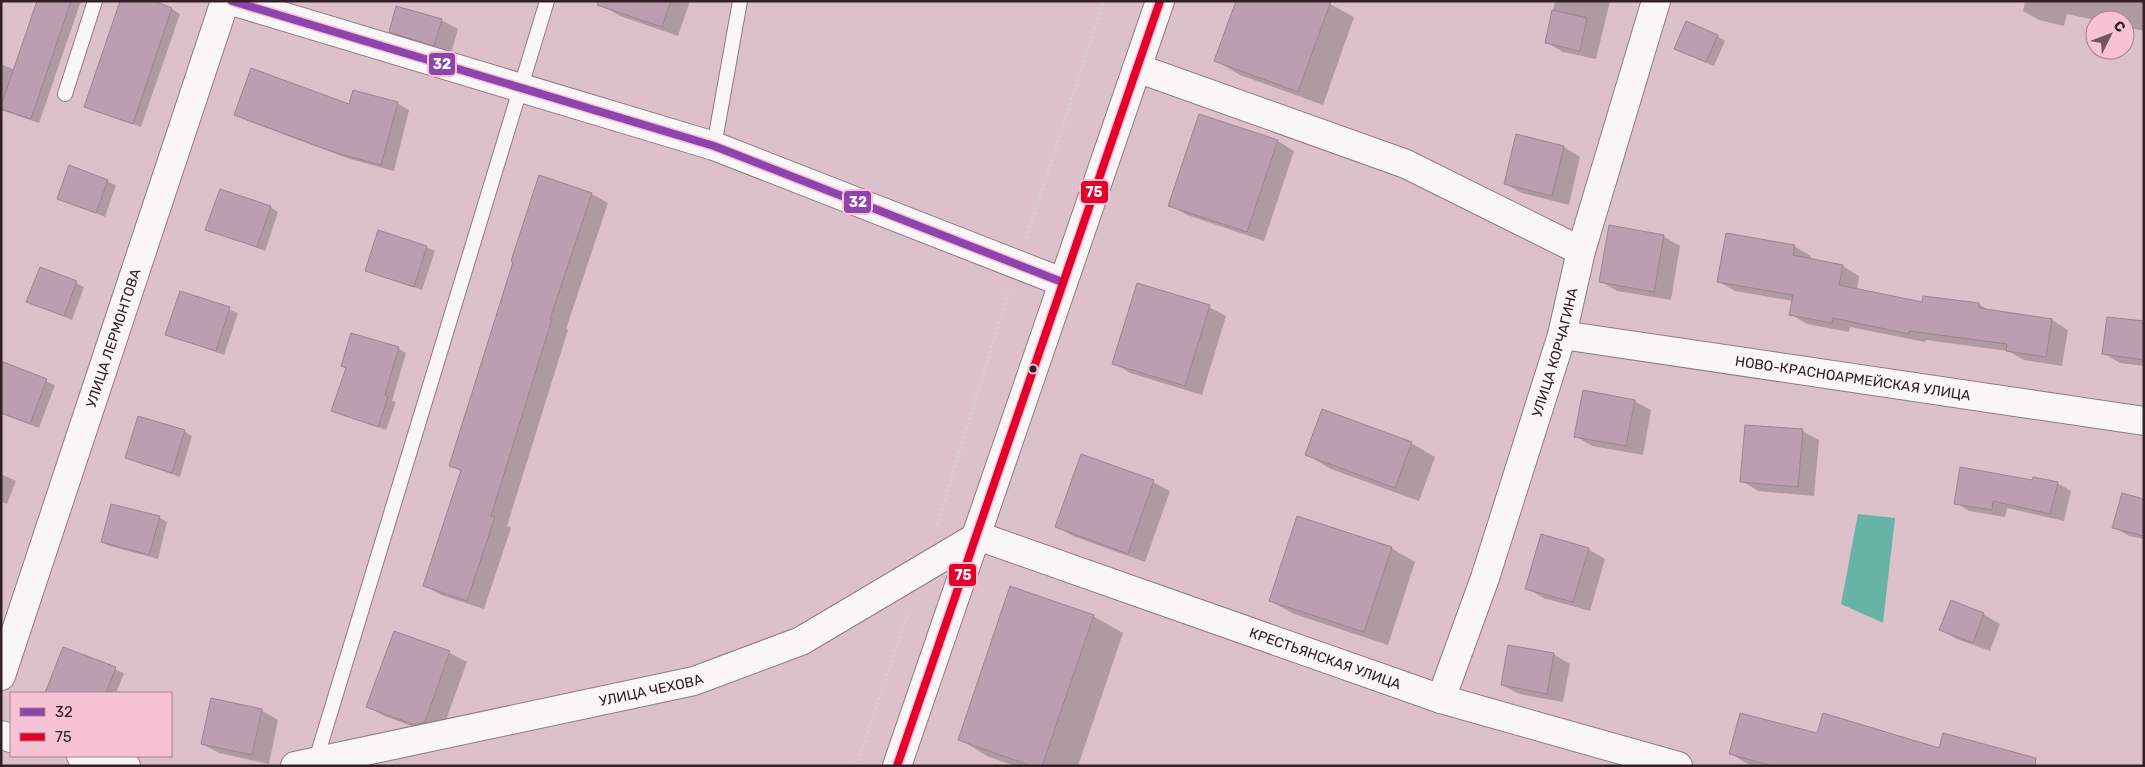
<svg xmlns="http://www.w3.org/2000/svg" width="2145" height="767" font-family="Rubik,sans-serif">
<rect width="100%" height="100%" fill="#ddc1ca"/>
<path fill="#67b4a6" d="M1858 514 1895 518 1883 623 1841 604Z"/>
<g fill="#0003">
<path d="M38 1H81L39 123 1 110V64L15 70Z"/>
<path d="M605 1H690L678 36 620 16 603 6Z"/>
<path d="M1555 1H1610L1596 59 1563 52 1546 42Z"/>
<path d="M2025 1H2144V31L2125 27V20H2095L2067 14 2064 26 2039 20 2023 11Z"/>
<path d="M1330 4 1354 17 1323 105 1240 75 1216 61Z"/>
<path d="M172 9 180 14 141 127 86 107Z"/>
<path d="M441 20 458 29 451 54 407 41 390 31Z"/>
<path d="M1717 36 1725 41 1714 66 1684 53Z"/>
<path d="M397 103 409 110 394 171 350 159 248 121 236 114Z"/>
<path d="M1278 141 1294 151 1264 241 1187 215 1170 205Z"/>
<path d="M1564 147 1580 157 1569 205 1522 193 1505 184Z"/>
<path d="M70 167 116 185 105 217 59 198Z"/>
<path d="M592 194 608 203 566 329 568 330 507 526 511 528 484 609 441 595 424 585 462 472 451 465Z"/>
<path d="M270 207 278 212 265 251 207 229Z"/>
<path d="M1663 236 1680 246 1671 300 1617 291 1600 281Z"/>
<path d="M1794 246 1811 256 1810 260 1843 266 1859 276 1857 290 1923 303 1979 304 1990 311 2052 320 2068 330 2062 366 2024 360 2008 351 1926 340 1925 342 1850 327 1849 332 1807 324 1790 314 1793 301 1735 291 1719 282Z"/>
<path d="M426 247 435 251 422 290 367 271Z"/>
<path d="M76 283 84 287 72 320 28 302Z"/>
<path d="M181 292 238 313 224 355 167 334Z"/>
<path d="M1209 307 1226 316 1202 395 1130 373 1114 363Z"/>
<path d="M2144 323V366L2120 363 2103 353Z"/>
<path d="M398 348 406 353 392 401 396 402 386 430 333 410Z"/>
<path d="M1 363 55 385 39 428 1 413Z"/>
<path d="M1634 401 1651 410 1643 455 1592 446 1575 436Z"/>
<path d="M184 431 192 436 180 477 126 458Z"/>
<path d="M1802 431 1819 440 1814 496 1758 491 1742 481Z"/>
<path d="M1411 443 1435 457 1419 501 1331 469 1307 455Z"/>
<path d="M1 474 16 481 7 504 1 502Z"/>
<path d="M2033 481 2057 483 2071 491 2064 521 2007 508 2005 517 1969 511 1956 503Z"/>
<path d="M1153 482 1170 491 1145 562 1073 536 1056 526Z"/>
<path d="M2144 501V539L2129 536 2114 527Z"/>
<path d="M159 517 167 522 158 559 110 546 102 542Z"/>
<path d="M1391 548 1415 562 1388 645 1294 614 1270 601Z"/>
<path d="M1588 549 1605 559 1590 611 1543 598 1527 588Z"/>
<path d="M1983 614 2000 624 1990 651 1957 639 1941 630Z"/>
<path d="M1093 616 1123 633 1078 766H1015L989 757 959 739Z"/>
<path d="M394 633 450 653 467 662 442 731 432 733 384 716 368 706Z"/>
<path d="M63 649 124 673 116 693H46Z"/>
<path d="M1553 654 1570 664 1563 702 1519 694 1502 685Z"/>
<path d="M261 710 278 720 269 764 219 753 202 744Z"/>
<path d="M1818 734 1939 750 2032 766H1751L1731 754Z"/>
</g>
<g fill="#bb9eaf" stroke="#99868f">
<path d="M37 1H71L31 119 1 109V106Z"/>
<path d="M120 1H154L172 8 133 124 84 107Z"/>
<path d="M598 1H671L662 27 597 5Z"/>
<path d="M1236 1H1331L1298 92 1214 61Z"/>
<path d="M396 6 442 19 434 46 389 32Z"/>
<path d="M1552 10 1587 18 1580 51 1545 43Z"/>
<path d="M1686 21 1718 35 1706 62 1674 49Z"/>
<path d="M251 68 349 104 353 90 398 102 381 165 336 153 234 115Z"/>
<path d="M1199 114 1278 140 1247 232 1168 206Z"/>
<path d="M1516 134 1564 146 1552 196 1504 184Z"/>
<path d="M69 165 108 180 96 213 57 199Z"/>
<path d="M539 175 592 193 550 319H552L491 516 495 517 467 601 423 586 461 470 449 466 513 262 511 261Z"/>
<path d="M220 189 271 206 257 247 205 230Z"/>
<path d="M1609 225 1664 235 1654 292 1599 282Z"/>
<path d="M378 230 427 246 414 287 365 271Z"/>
<path d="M1726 233 1795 245 1793 255 1843 265 1839 285 1922 302 1923 296 1979 303V308L2052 319 2046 357 2006 351 2007 344 1909 331V334L1833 318 1832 323 1789 315 1793 295 1717 282Z"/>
<path d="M40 267 77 281 64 316 26 302Z"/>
<path d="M1137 283 1210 305 1185 386 1112 364Z"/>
<path d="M180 291 230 307 216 351 165 335Z"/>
<path d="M2107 317 2144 321V360L2102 354Z"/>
<path d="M351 333 399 347 385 395 388 397 378 427 331 411 346 368 341 366Z"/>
<path d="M1 361 47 379 30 424 1 413Z"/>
<path d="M1583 390 1635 400 1626 446 1574 437Z"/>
<path d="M1322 409 1412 442 1395 488 1305 455Z"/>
<path d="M138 416 185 430 172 473 125 458Z"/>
<path d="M1745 425 1803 429 1798 487 1740 482Z"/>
<path d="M1081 454 1154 480 1128 554 1055 527Z"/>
<path d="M1960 467 2032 480 2033 477 2058 482 2050 514 1993 501 1992 510 1954 504Z"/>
<path d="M2122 493 2144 499V536L2112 528Z"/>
<path d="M111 504 160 516 149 555 101 542Z"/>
<path d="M1297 516 1392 547 1364 632 1269 601Z"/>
<path d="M1541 534 1589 548 1573 602 1525 589Z"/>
<path d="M1010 586 1094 615 1042 766H1032L958 740Z"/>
<path d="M1951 600 1984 613 1973 643 1939 630Z"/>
<path d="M394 631 450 651 425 722 415 725 366 707Z"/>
<path d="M1508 645 1554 653 1547 694 1501 685Z"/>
<path d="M63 647 116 667 106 693H45Z"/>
<path d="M211 698 262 709 252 755 201 744Z"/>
<path d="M1740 713 1817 733 1823 713 1939 748 1943 733 2036 758 2035 766H1773L1729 754Z"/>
</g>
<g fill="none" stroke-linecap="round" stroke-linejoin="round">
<defs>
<g id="service">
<path d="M65 94 95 1"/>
<path d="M714 146 740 1"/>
<path d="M315 763 547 1"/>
</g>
<g id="minor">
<path d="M232 1 714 146 1062 282"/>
<path d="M1137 68 1406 164 1581 251"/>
<path id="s1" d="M1562 335 2144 421"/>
<path id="s2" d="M1 676 225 1"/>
<path id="s3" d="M1441 699 1485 578 1562 335 1581 251 1656 1"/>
<path d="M1 735 11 738"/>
<path d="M81 756 126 766"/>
<path id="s4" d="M295 766 694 681 801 641 978 536 1441 699 1678 766"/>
</g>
<path id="primary" d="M897 766 1160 1"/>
</defs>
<use href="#service" stroke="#8f7b82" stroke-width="16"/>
<use href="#minor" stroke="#8f7b82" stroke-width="30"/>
<use href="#primary" stroke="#8f7b82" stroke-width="30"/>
<g stroke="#d5cdd0" stroke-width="3" stroke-dasharray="2.5 2.5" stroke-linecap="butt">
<path d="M1026 238 1104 1"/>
<path d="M937 525 1009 291"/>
<path d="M856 766 909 611"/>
</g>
<use href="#service" stroke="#faf6f7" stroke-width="14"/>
<use href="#minor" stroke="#faf6f7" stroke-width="28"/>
<use href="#primary" stroke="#faf6f7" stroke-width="28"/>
<defs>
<path id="bus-1" d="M232 1 714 146 1062 282"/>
<path id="bus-2" d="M897 766 1160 1"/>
</defs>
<use href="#bus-1" stroke="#f6c2d4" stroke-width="11"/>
<use href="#bus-2" stroke="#f6c2d4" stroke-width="11"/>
<use href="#bus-1" stroke="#8e44ad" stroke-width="8"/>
<use href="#bus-2" stroke="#e4002b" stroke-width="8"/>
</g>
<circle fill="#332027" stroke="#f6c2d4" stroke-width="2" cx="1033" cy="369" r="4.5"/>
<g text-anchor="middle" stroke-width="5" stroke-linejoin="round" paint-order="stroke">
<g font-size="14" fill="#332027" stroke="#f6c2d4">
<text dy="5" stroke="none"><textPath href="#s2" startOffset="356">УЛИЦА ЛЕРМОНТОВА</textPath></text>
<text dy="5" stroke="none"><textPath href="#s3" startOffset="365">УЛИЦА КОРЧАГИНА</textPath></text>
<text dy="5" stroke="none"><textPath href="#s1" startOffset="294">НОВО-КРАСНОАРМЕЙСКАЯ УЛИЦА</textPath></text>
<text dy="5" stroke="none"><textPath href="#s4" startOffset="1096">КРЕСТЬЯНСКАЯ УЛИЦА</textPath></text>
<text dy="5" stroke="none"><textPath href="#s4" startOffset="364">УЛИЦА ЧЕХОВА</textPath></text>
</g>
</g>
<g stroke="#f6c2d4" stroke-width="2">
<rect x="428" y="52" width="28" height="24" rx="5" fill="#8e44ad"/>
<rect x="1080" y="180" width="29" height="24" rx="5" fill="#e4002b"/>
<rect x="843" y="190" width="29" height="24" rx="5" fill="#8e44ad"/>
<rect x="948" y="563" width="29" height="24" rx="5" fill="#e4002b"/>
</g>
<g font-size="14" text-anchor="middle" font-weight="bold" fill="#fff">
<text x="442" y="69">32</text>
<text x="1094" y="197">75</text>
<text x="858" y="207">32</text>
<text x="963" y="580">75</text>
</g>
<rect width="2145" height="767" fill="none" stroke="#332027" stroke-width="5"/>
<rect x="10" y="692" width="162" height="65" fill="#f6c2d4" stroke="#a8818f"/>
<rect x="20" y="708" width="25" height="8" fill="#8e44ad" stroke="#a8818f"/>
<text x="55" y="717" font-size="15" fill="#332027">32</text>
<rect x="20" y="733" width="25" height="8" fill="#e4002b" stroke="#a8818f"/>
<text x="55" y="742" font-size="15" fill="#332027">75</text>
<g transform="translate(2110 35) rotate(48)"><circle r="24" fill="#f6c2d4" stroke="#a8818f"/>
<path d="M0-4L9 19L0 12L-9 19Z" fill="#6e5860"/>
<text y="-8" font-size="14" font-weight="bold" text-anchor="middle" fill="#332027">С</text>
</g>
</svg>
